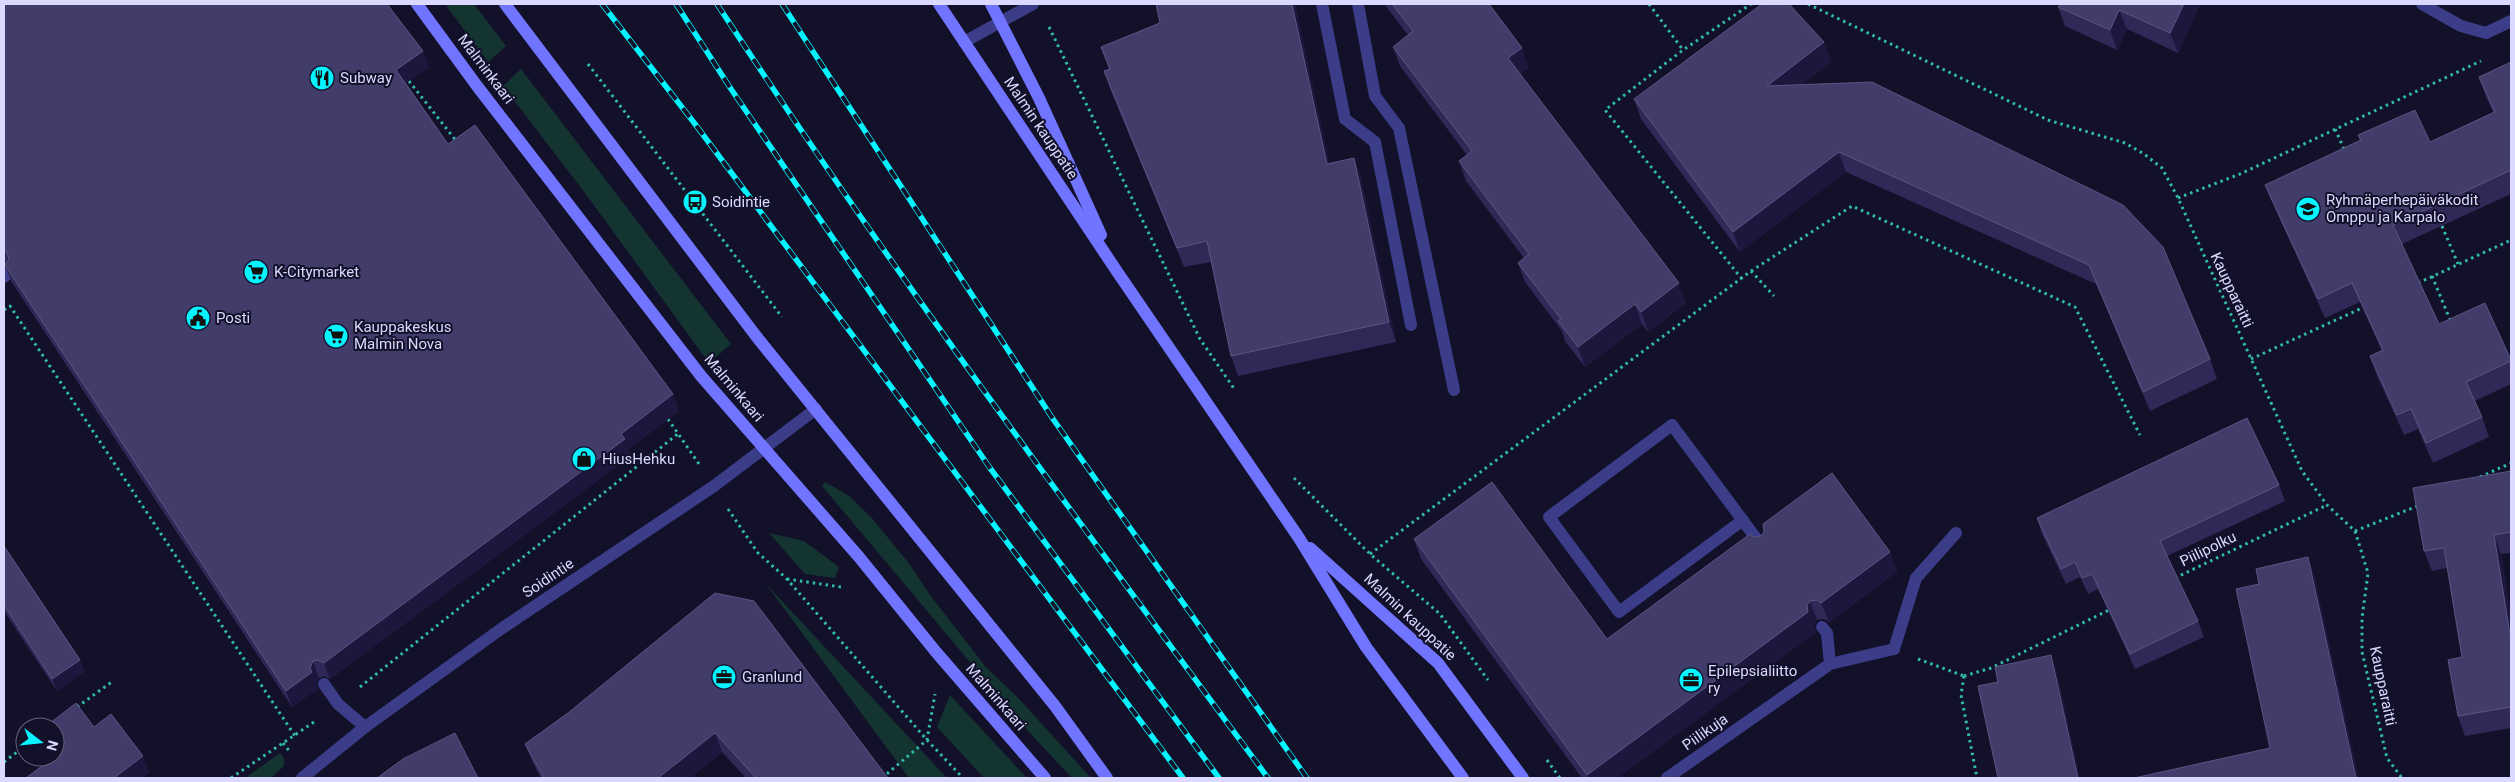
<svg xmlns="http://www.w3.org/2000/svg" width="2515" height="782" font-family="Roboto,sans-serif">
<rect width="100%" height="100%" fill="#13102a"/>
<g fill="#133431">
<path d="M445 4H474L506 46 488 62Z"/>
<path d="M521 69 731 344 709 363 585 193 503 86Z"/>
<path d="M825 482 848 495 871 517 908 562 930 595 985 666 1021 701 1091 778H1072L1027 730 822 486Z"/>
<path d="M769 533 804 541 839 567 835 578 805 574Z"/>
<path d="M766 584 947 778H909Z"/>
<path d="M950 695 1027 778H984L937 727Z"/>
<path d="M280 753 284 758V766L271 778H245Z"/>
</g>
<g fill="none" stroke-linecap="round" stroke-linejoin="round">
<g stroke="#30bcac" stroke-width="3" stroke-dasharray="2.5 4" stroke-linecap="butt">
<path d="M1649 4 1683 50"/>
<path d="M1808 4 2048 120 2125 143 2144 154 2162 168 2178 198 2302 471 2327 505 2355 531 2368 573 2362 618V652L2387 758 2402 778"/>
<path d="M1049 27 1200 339 1235 390"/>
<path d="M588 64 782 317"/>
<path d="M409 81 457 142"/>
<path d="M2335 129 2345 151"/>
<path d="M2178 198 2240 174 2481 61"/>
<path d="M2442 226 2458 264"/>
<path d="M1751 271 1774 296"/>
<path d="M2432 276 2451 322"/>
<path d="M1742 279 1605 110 1683 50 1751 4"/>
<path d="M2418 283 2511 240"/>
<path d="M4 310 10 306 295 736"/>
<path d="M2251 359 2362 308"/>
<path d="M668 419 699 464"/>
<path d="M2480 477 2511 463"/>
<path d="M1294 478 1370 554 1440 614 1488 680"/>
<path d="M728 509 758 553 786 578 927 740 963 778"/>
<path d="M2355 531 2420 505"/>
<path d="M1370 554 1751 271 1852 206 2075 307 2140 435"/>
<path d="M2175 578 2327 505"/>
<path d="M787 579 841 587"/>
<path d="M1918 659 1964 676"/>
<path d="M1964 676 1991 668 2111 609"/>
<path d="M1964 676 1961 695 1977 778"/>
<path d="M360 687 679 433"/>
<path d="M77 707 113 681"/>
<path d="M283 743 290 752"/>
<path d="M1547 760 1560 778"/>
<path d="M4 762 25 746"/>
<path d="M231 778 317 720"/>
<path d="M882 778 927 740 935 694"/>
</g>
<g stroke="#3b3d88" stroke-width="12">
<path d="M1322 4 1345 119 1375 142 1411 325"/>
<path d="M1358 4 1375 96 1399 128 1454 390"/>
<path d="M2422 4 2461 26 2486 33 2511 21"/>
<path d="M1743 520 1619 612 1549 517 1672 425 1764 549"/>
<path d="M1822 627 1827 633 1830 664"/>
<path d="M1894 649 1916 578 1956 533"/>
</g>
<g stroke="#3b3d88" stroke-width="12">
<path d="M964 42 1033 4"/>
<path d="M4 277 7 274"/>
<path d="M324 684 338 704 365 727"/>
<path d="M302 778 365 727 501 629 714 486 816 409"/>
<path d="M1667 778 1830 664 1894 649"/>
</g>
<g stroke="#7074ff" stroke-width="12">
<path d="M417 4 477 86 701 376 859 557 936 652 1045 778"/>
<path d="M505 4 756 336 1055 706 1107 778"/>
<path d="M939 4 1116 270 1299 538 1366 647 1463 778"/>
<path d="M991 4 1039 98 1101 235"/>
<path d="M1310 548 1438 663 1523 778"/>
</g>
<defs>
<g id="rail">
<path d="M602 4 695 124 1183 778"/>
<path d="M676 4 731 89 990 468 1219 778"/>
<path d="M717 4C890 269 1080 523 1268 778"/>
<path d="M782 4 1053 419 1307 778"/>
</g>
</defs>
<use href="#rail" stroke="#05f4ff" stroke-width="5.5"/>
<use href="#rail" stroke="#13102a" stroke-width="4" stroke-dasharray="11" stroke-linecap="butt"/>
</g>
<g fill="#302958">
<path d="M4 4 423 51 429 67 406 83 448 144 673 394 679 411 629 449 631 456 330 679 324 676 319 678 316 684 318 689 292 707 11 281 6 267H4Z"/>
<path d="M1156 4H1295L1329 163 1354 158 1361 178 1396 342 1238 376 1231 356 1211 262 1184 267 1111 91 1104 71 1109 69 1101 47 1160 23Z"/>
<path d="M1384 4H1489L1529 68 1520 74 1686 303 1648 332 1642 324 1585 367 1565 341 1562 331 1525 282 1518 263 1524 258 1466 181 1459 161 1467 155 1400 66 1393 47 1408 35Z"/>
<path d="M2060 4H2200L2178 53 2127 29 2117 50 2065 26 2058 7Z"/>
<path d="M1824 42 1831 62 1801 85 1872 82 2210 359 2217 379 2150 411 2096 284 1846 172 1740 252 1641 119 1634 99Z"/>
<path d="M2511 62V194L2402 244 2439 324 2511 360V384L2475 401 2482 417 2489 437 2433 463 2418 429 2404 435 2377 376 2370 356 2382 351 2360 302 2325 318 2273 204 2265 185 2360 141 2358 135 2430 142 2493 112 2486 97 2479 77Z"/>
<path d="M2511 471V553L2501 554 2511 617V728L2465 736 2458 716 2462 657 2447 568 2432 571 2424 551Z"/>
<path d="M2279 485 2285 501 2167 556 2198 621 2204 637 2135 669 2098 589 2088 594 2080 577 2066 584 2042 534 2037 518Z"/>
<path d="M1754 537 1890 552 1897 572 1829 622 1824 619 1817 620 1814 625 1816 632 1617 778H1582L1421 559 1414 539 1607 639Z"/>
<path d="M4 546 80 660 84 672 57 691 4 611Z"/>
<path d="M715 593 888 778H746L722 752 690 778H541L533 763 525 744 568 713Z"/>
<path d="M55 727H94L149 772 141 778H26L55 757Z"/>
</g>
<g fill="#1d173e">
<path d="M1292 4H1295L1334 184 1327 164Z"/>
<path d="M2184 4H2200L2178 53 2170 33Z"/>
<path d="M2119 10 2127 29 2117 50 2110 30Z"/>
<path d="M1824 42 1831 62 1774 106 1767 86Z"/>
<path d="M1522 48 1529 68 1515 78 1508 58Z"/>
<path d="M423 51 429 67 402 86 396 70Z"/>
<path d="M1839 152 1846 172 1740 252 1733 232Z"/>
<path d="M1354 158 1361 178 1396 342 1389 322Z"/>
<path d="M1679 283 1686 303 1648 332 1641 312Z"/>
<path d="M1635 304 1642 324 1585 367 1578 347Z"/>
<path d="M673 394 679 411 629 449 631 456 330 679 324 663Z"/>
<path d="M2494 535 2501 554 2511 617V640Z"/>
<path d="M1890 552 1897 572 1829 622 1821 603Z"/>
<path d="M2308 557 2315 577 2359 778H2356Z"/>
<path d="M1810 601 1817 620 1814 625 1816 632 1617 778H1588L1587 775 1807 605Z"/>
<path d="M2051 655 2058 675 2080 778H2078Z"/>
<path d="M80 660 84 672 57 691 52 679Z"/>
<path d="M313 661 319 678 316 684 318 689 292 707 286 691 310 668Z"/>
<path d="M715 733 722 752 690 778H658Z"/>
<path d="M143 756 149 772 141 778H114Z"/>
</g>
<g fill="#423c6a" stroke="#5a5581">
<path d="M4 4H387L423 51 396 70 448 144 475 125 673 394 621 434 625 439 324 663 318 660 313 661 310 668 312 672 286 691 5 265 9 259 7 252 4 250Z"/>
<path d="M1156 4H1292L1327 164 1354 158 1389 322 1231 356 1207 241 1177 248 1104 71 1110 69 1101 47 1160 23Z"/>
<path d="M1392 4H1489L1522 48 1508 58 1679 283 1641 312 1635 304 1578 347 1558 321 1561 319 1518 263 1529 254 1459 161 1472 151 1393 47 1413 31Z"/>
<path d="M1762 4H1789L1824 42 1767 86 1872 82 2123 205 2163 247 2210 359 2143 392 2089 265 1839 152 1733 232 1634 99Z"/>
<path d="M2060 4H2184L2170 33 2119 10 2110 30 2058 7Z"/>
<path d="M2511 62V170L2393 225 2439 324 2485 303 2511 360V361L2466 382 2482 417 2426 443 2411 409 2397 415 2370 356 2383 350 2352 283 2318 299 2265 185 2361 140 2358 135 2415 110 2430 142 2495 112 2479 77Z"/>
<path d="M2247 418 2279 485 2160 541 2198 621 2130 654 2092 574 2082 578 2075 562 2061 569 2037 518Z"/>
<path d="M2511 471V532L2494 535 2511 640V707L2458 716 2448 660 2462 657 2444 548 2424 551 2413 488Z"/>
<path d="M1832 473 1890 552 1821 603 1817 600 1810 601 1807 605 1808 612 1587 775 1414 539 1492 482 1607 639 1750 534 1754 537 1761 536 1764 532 1763 524Z"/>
<path d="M4 546 80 660 52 679 4 605Z"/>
<path d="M2308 557 2356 778H2134L2270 748 2236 589 2259 584 2256 569Z"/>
<path d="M715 593 754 601 888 778H756L715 733 658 778H544L525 744 568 713Z"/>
<path d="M2051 655 2078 778H1998L1978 686 1998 682 1995 667Z"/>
<path d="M76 703 94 727 111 714 143 756 114 778H26L58 754 55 749V727H45Z"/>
<path d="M455 733 478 778H377L403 759Z"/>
</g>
<defs>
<symbol id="restaurant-disc" viewBox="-11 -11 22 22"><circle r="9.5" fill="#05f4ff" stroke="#13102a"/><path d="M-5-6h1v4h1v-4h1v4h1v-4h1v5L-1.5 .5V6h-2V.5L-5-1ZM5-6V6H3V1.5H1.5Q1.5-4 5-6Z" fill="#111"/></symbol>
<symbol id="bus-disc" viewBox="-11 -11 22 22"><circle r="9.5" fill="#05f4ff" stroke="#13102a"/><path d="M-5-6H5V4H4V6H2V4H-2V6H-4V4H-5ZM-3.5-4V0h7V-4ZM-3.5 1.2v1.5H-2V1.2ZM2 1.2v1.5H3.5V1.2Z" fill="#111"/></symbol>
<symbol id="school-disc" viewBox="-11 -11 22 22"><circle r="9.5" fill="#05f4ff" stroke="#13102a"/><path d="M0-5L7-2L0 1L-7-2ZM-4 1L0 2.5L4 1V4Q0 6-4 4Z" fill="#111"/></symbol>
<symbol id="supermarket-disc" viewBox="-11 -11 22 22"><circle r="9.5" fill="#05f4ff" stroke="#13102a"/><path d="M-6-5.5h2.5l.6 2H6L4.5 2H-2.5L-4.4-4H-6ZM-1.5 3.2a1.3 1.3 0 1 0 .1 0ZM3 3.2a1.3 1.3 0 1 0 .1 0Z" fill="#111"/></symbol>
<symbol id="civic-disc" viewBox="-11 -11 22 22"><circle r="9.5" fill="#05f4ff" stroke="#13102a"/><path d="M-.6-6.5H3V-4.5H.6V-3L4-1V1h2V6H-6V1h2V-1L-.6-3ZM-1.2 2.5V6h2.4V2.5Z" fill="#111"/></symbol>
<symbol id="shop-disc" viewBox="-11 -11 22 22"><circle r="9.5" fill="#05f4ff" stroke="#13102a"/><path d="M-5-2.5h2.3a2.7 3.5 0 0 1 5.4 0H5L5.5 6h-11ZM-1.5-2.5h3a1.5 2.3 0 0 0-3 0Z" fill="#111"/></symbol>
<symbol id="office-disc" viewBox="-11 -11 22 22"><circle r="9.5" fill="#05f4ff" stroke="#13102a"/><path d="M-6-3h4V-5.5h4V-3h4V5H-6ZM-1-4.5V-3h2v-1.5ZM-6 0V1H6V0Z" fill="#111"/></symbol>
</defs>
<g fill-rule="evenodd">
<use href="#restaurant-disc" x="308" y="64" width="28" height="28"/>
<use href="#bus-disc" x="681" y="188" width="28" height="28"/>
<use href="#school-disc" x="2294" y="195" width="28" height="28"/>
<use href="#supermarket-disc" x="242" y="258" width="28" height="28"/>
<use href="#civic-disc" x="184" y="304" width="28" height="28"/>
<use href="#supermarket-disc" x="322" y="322" width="28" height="28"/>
<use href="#shop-disc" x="570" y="445" width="28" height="28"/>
<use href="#office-disc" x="710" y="663" width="28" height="28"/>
<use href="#office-disc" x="1677" y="666" width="28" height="28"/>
</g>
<g text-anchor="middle" stroke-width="4" stroke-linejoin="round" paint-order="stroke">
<g font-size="15" fill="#dbd9ff" stroke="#13102a">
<text transform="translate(486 69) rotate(53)" y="5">Malminkaari</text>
<text transform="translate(1041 128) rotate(56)" y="5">Malmin kauppatie</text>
<text transform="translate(2232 290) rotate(65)" y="5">Kaupparaitti</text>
<text transform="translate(734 388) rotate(50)" y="5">Malminkaari</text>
<text transform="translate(2208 549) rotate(-26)" y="5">Piilipolku</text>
<text transform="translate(548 578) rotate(-34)" y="5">Soidintie</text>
<text transform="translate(1410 617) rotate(43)" y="5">Malmin kauppatie</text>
<text transform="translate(2383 686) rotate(78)" y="5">Kaupparaitti</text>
<text transform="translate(996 697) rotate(49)" y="5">Malminkaari</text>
<text transform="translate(1705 732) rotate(-35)" y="5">Piilikuja</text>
</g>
<g font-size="15" fill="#dbd9ff" stroke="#13102a" text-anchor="start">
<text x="340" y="83">Subway</text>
<text x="2326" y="205">Ryhmäperhepäiväkodit<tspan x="2326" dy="17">Omppu ja Karpalo</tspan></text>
<text x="712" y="207">Soidintie</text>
<text x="274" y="277">K-Citymarket</text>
<text x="216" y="323">Posti</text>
<text x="354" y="332">Kauppakeskus<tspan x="354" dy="17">Malmin Nova</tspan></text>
<text x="602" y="464">HiusHehku</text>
<text x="1708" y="676">Epilepsialiitto<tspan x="1708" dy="17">ry</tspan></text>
<text x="742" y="682">Granlund</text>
</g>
</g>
<rect width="2515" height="782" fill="none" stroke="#dbd9ff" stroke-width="10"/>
<g transform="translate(40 742) rotate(106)"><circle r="24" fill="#13102a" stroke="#63607f"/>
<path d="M0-4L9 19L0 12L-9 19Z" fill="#05f4ff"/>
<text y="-8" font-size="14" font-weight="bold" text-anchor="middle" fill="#dbd9ff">N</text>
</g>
</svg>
